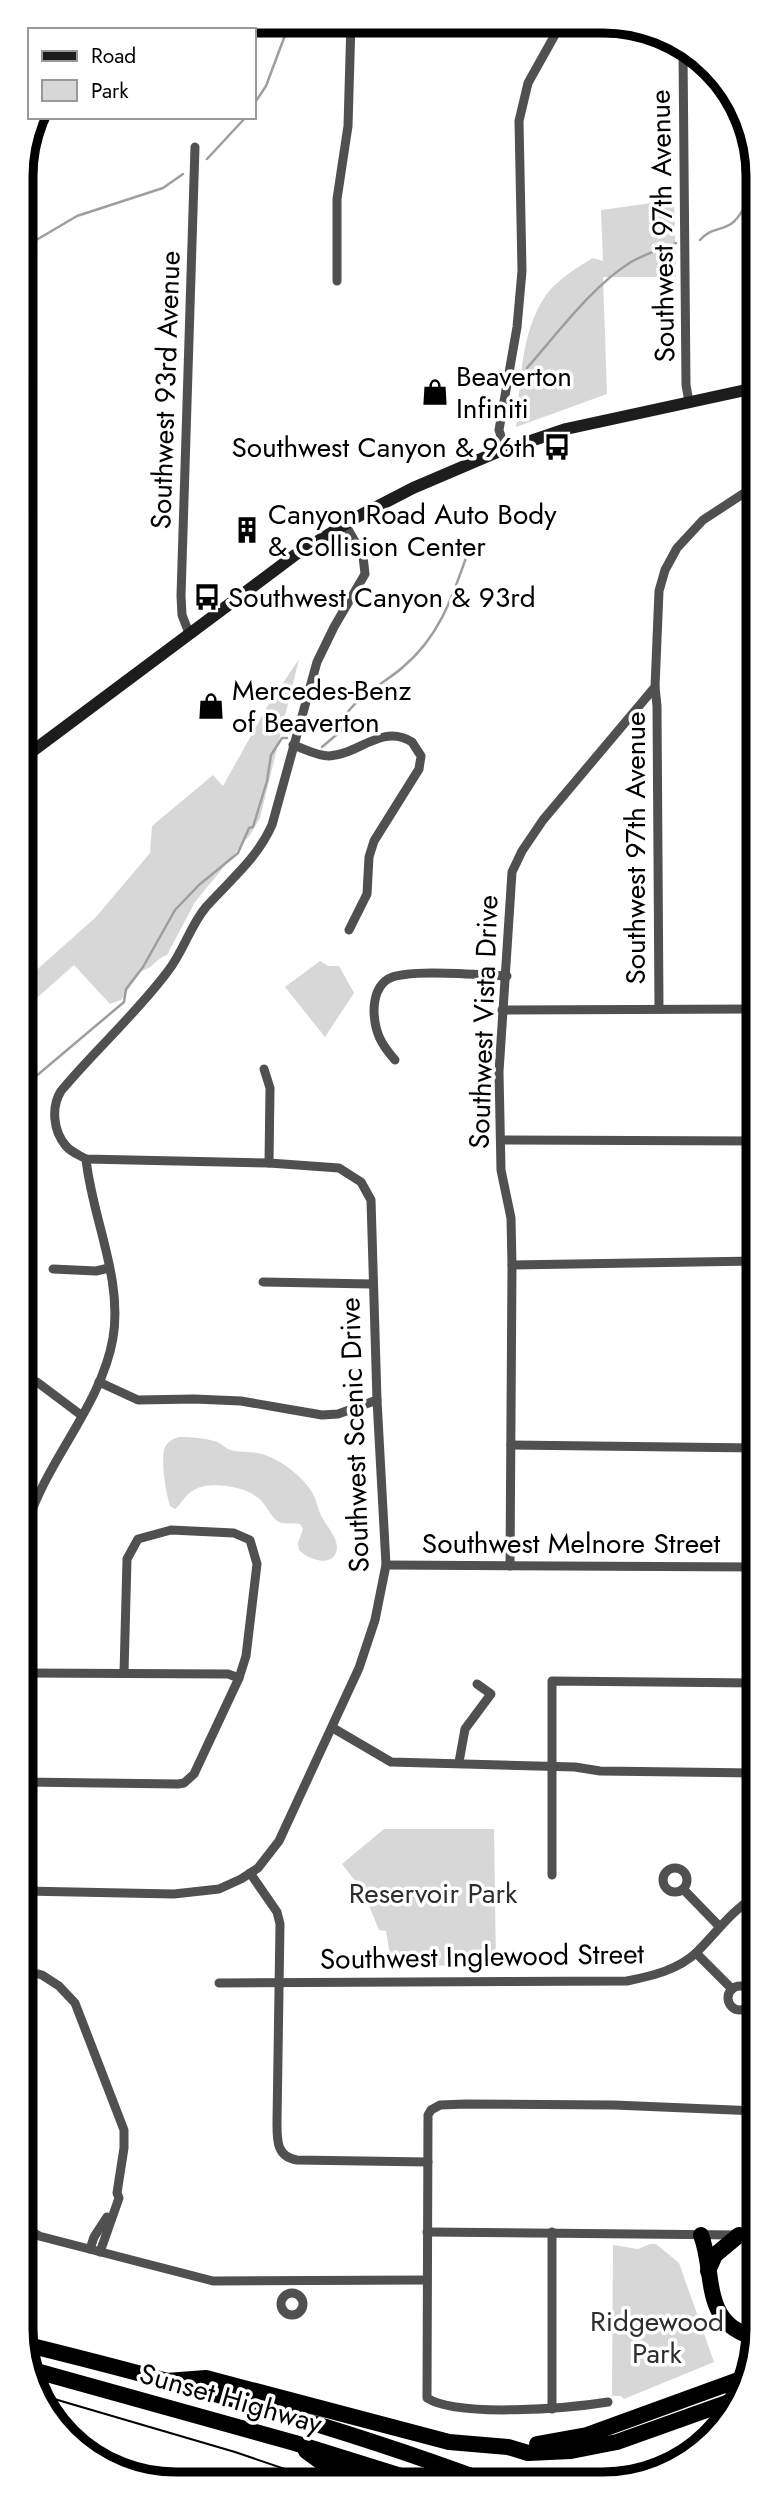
<svg xmlns="http://www.w3.org/2000/svg" width="779" height="2505" font-family="Jost,sans-serif">
<rect width="100%" height="100%" fill="#fff"/>
<g fill="#d7d7d7">
<path d="M674 200 676 277H603L607 394 516 427C521 383 520 333 546 295 558 279 576 268 593 258L603 261 601 210Z"/>
<path d="M299 659 260 818 250 835 195 902 167 955C156 958 153 969 141 971L121 1000 110 1004 74 965 22 1011V983L96 917 150 853 152 826 213 775 223 786 267 707Z"/>
<path d="M320 961 328 966H339L354 993 325 1037 285 987Z"/>
<path d="M179 1437C191 1437 206 1438 217 1442 222 1444 225 1448 230 1450 241 1453 252 1451 262 1454 281 1460 303 1476 313 1494 317 1501 318 1511 323 1519 328 1528 337 1537 337 1548 335 1569 308 1560 299 1550L298 1543 303 1529 300 1524C293 1522 285 1525 279 1522 270 1517 266 1503 257 1497 243 1486 209 1481 194 1490 184 1495 182 1504 175 1509L170 1506C166 1493 160 1459 165 1447 168 1441 173 1439 179 1437Z"/>
<path d="M384 1829H494L496 1965 392 1966 386 1931 379 1930 363 1891 342 1864Z"/>
<path d="M650 2244H656L679 2263 714 2362 624 2399 621 2396H612L613 2245 638 2249Z"/>
</g>
<g fill="none" stroke-linecap="round" stroke-linejoin="round">
<g stroke="#9e9e9e" stroke-width="2.5">
<path d="M254 104 266 86 290 22"/>
<path d="M207 159 246 117"/>
<path d="M700 240C712 227 718 232 731 224 742 216 747 201 751 189L755 188"/>
<path d="M21 249 77 216 163 188 183 174"/>
<path d="M527 368C557 334 592 286 631 262 645 254 661 249 676 243"/>
<path d="M322 747 341 731C340 704 386 683 403 667 439 637 452 598 467 555"/>
<path d="M22 1088 124 1002 126 989 143 967 175 910 199 885 238 853 249 828 253 827 267 781 271 755 282 738H287"/>
</g>
<g stroke="#505050" stroke-width="9">
<path d="M683 51 686 385 689 402"/>
<path d="M337 281V199L348 126 351 22"/>
<path d="M505 449 499 430 517 327 522 271 519 121 528 83 561 24"/>
<path d="M189 633 182 615 181 596 195 147"/>
<path d="M655 687 657 706 659 1009"/>
<path d="M293 745C305 749 317 756 329 756 358 755 382 723 412 742L421 756 419 769 374 841 369 857 367 894 349 930"/>
<path d="M502 1010 756 1009"/>
<path d="M395 1060C381 1044 375 1033 374 1012 374 999 377 986 388 979 405 968 483 975 507 976"/>
<path d="M264 1069 270 1088 269 1163"/>
<path d="M501 1140 756 1141"/>
<path d="M512 1265 756 1261"/>
<path d="M53 1269 96 1271 109 1268"/>
<path d="M263 1282 372 1284"/>
<path d="M37 1382 81 1415"/>
<path d="M99 1382 138 1400 194 1399 241 1401 322 1415 338 1414 377 1400"/>
<path d="M511 1445 757 1448"/>
<path d="M386 1565 757 1567"/>
<path d="M510 1566 512 1265 511 1218 501 1170 499 1072 512 872 522 851 543 820 655 687 659 591 665 570 677 548 703 520 755 486"/>
<path d="M23 1571C24 1557 22 1541 26 1528 45 1461 101 1407 113 1338 123 1278 92 1218 86 1159"/>
<path d="M23 1673 228 1674 239 1678"/>
<path d="M333 1728 391 1762 575 1767 600 1771 757 1773"/>
<path d="M459 1762 465 1729 491 1694 477 1684"/>
<path d="M23 1782 178 1784 184 1783 194 1774 239 1678 246 1656 257 1564 250 1540 234 1533 171 1530 138 1539 127 1559 124 1673"/>
<circle cx="675" cy="1880" r="12"/>
<path d="M250 1873 277 1912 280 1924 277 2122C277 2139 276 2157 297 2160L428 2162"/>
<path d="M552 1875V1681L757 1683"/>
<path d="M683 1889 719 1926"/>
<path d="M23 1891 174 1894 219 1889 241 1879 258 1868 279 1841 359 1668 375 1620 386 1565 377 1400 371 1200 361 1182 339 1168 269 1163 86 1159C79 1155 71 1152 66 1146 53 1131 51 1107 61 1091 95 1050 136 1014 168 971 183 952 190 926 206 907 230 880 257 859 272 825L317 662 334 627 365 574 363 556 345 524"/>
<path d="M696 1953 732 1989"/>
<path d="M23 1970 42 1975 59 1986 75 2003 124 2130V2148L117 2193 119 2198 100 2252"/>
<path d="M219 1983 627 1981C652 1976 678 1970 697 1952 717 1932 732 1910 757 1895"/>
<circle cx="740" cy="1998" r="12"/>
<path d="M24 2207 27 2214 24 2221"/>
<path d="M24 2223 27 2229 39 2236 213 2281 427 2280"/>
<path d="M427 2232 737 2235"/>
<path d="M90 2249 94 2237 107 2217"/>
<circle cx="292" cy="2304" r="11"/>
<path d="M608 2402C571 2408 458 2418 427 2398L428 2115 431 2110 440 2105 466 2104 614 2105 757 2111"/>
<path d="M552 2409V2232"/>
</g>
<g stroke="#1d1d1d" stroke-width="12">
<path d="M22 759 295 555 357 517 413 488 495 453 566 429 755 388"/>
<path d="M739 2235H758"/>
</g>
<g stroke="#000" stroke-width="16">
<path d="M701 2235C716 2274 700 2326 758 2338"/>
<path d="M708 2271 715 2255 739 2235"/>
<path d="M24 2344C179 2382 335 2425 485 2481"/>
<path d="M29 2369 295 2443 417 2481"/>
<path d="M166 2381 206 2378 449 2442 508 2447 528 2453 571 2451 617 2442 732 2401"/>
<path d="M537 2444 587 2435 741 2379"/>
<path d="M697 2444 709 2431 725 2418"/>
<path d="M306 2451 328 2467 361 2481"/>
</g>
<path stroke="#000" stroke-width="2" d="M44 2396 235 2452 320 2481"/>
</g>
<defs>
<symbol id="shop-bare" viewBox="-9 -9 18 18"><path d="M-5-2.5h2.3a2.7 3.5 0 0 1 5.4 0H5L5.5 6h-11ZM-1.5-2.5h3a1.5 2.3 0 0 0-3 0Z" fill="#000" stroke="#fff" stroke-width="2.5" paint-order="stroke"/></symbol>
<symbol id="bus-bare" viewBox="-9 -9 18 18"><path d="M-5-6H5V4H4V6H2V4H-2V6H-4V4H-5ZM-3.5-4V0h7V-4ZM-3.5 1.2v1.5H-2V1.2ZM2 1.2v1.5H3.5V1.2Z" fill="#000" stroke="#fff" stroke-width="2.5" paint-order="stroke"/></symbol>
<symbol id="building-bare" viewBox="-9 -9 18 18"><path d="M-4-6H4V6H1V3H-1V6H-4ZM-2.5-4.3h1.7v1.8h-1.7ZM.8-4.3h1.7v1.8H.8ZM-2.5-1h1.7V.8h-1.7ZM.8-1h1.7V.8H.8Z" fill="#000" stroke="#fff" stroke-width="2.5" paint-order="stroke"/></symbol>
</defs>
<g fill-rule="evenodd">
<use href="#shop-bare" x="416" y="373" width="38" height="38"/>
<use href="#bus-bare" x="538" y="428" width="38" height="38"/>
<use href="#building-bare" x="228" y="511" width="38" height="38"/>
<use href="#bus-bare" x="188" y="578" width="38" height="38"/>
<use href="#shop-bare" x="192" y="687" width="38" height="38"/>
</g>
<g text-anchor="middle" stroke-width="7" stroke-linejoin="round" paint-order="stroke">
<g font-size="28" fill="#000" stroke="#fff">
<text transform="translate(662 226) rotate(-91)" y="10">Southwest 97th Avenue</text>
<text transform="translate(165 390) rotate(-88)" y="10">Southwest 93rd Avenue</text>
<text transform="translate(635 848) rotate(-90)" y="10">Southwest 97th Avenue</text>
<text transform="translate(483 1022) rotate(-88)" y="10">Southwest Vista Drive</text>
<text transform="translate(354 1435) rotate(-92)" y="10">Southwest Scenic Drive</text>
<text x="571" y="1553">Southwest Melnore Street</text>
<text transform="translate(482 1956) rotate(-1)" y="10">Southwest Inglewood Street</text>
<text transform="translate(231 2398) rotate(16)" y="10">Sunset Highway</text>
</g>
<g font-size="28" fill="#000" stroke="#fff" text-anchor="start">
<text x="456" y="386">Beaverton<tspan x="456" dy="32">Infiniti</tspan></text>
<text x="536" y="457" text-anchor="end">Southwest Canyon &amp; 96th</text>
<text x="268" y="524">Canyon Road Auto Body<tspan x="268" dy="32">&amp; Collision Center</tspan></text>
<text x="228" y="607">Southwest Canyon &amp; 93rd</text>
<text x="232" y="700">Mercedes-Benz<tspan x="232" dy="32">of Beaverton</tspan></text>
</g>
<g font-size="28" fill="#2e2e2e" stroke="#fff">
<text x="433" y="1903">Reservoir Park</text>
<text x="657" y="2331">Ridgewood<tspan x="657" dy="32">Park</tspan></text>
</g>
</g>
<path d="M0 0H779V2505H0ZM176 33H603A143 143 0 0 1 746 176V2329A143 143 0 0 1 603 2472H176A143 143 0 0 1 33 2329V176A143 143 0 0 1 176 33Z" fill="#fff" fill-rule="evenodd"/>
<path fill="none" stroke="#000" stroke-width="9" d="M176 33H603A143 143 0 0 1 746 176V2329A143 143 0 0 1 603 2472H176A143 143 0 0 1 33 2329V176A143 143 0 0 1 176 33Z"/>
<rect x="28" y="28" width="228" height="91" fill="#ffffff" stroke="#999999" stroke-width="2"/>
<rect x="42" y="51" width="35" height="10" fill="#1d1d1d" stroke="#999999" stroke-width="2"/>
<text x="91" y="63" font-size="21" fill="#000000">Road</text>
<rect x="42" y="80" width="35" height="21" fill="#d7d7d7" stroke="#999999" stroke-width="2"/>
<text x="91" y="98" font-size="21" fill="#000000">Park</text>
</svg>
